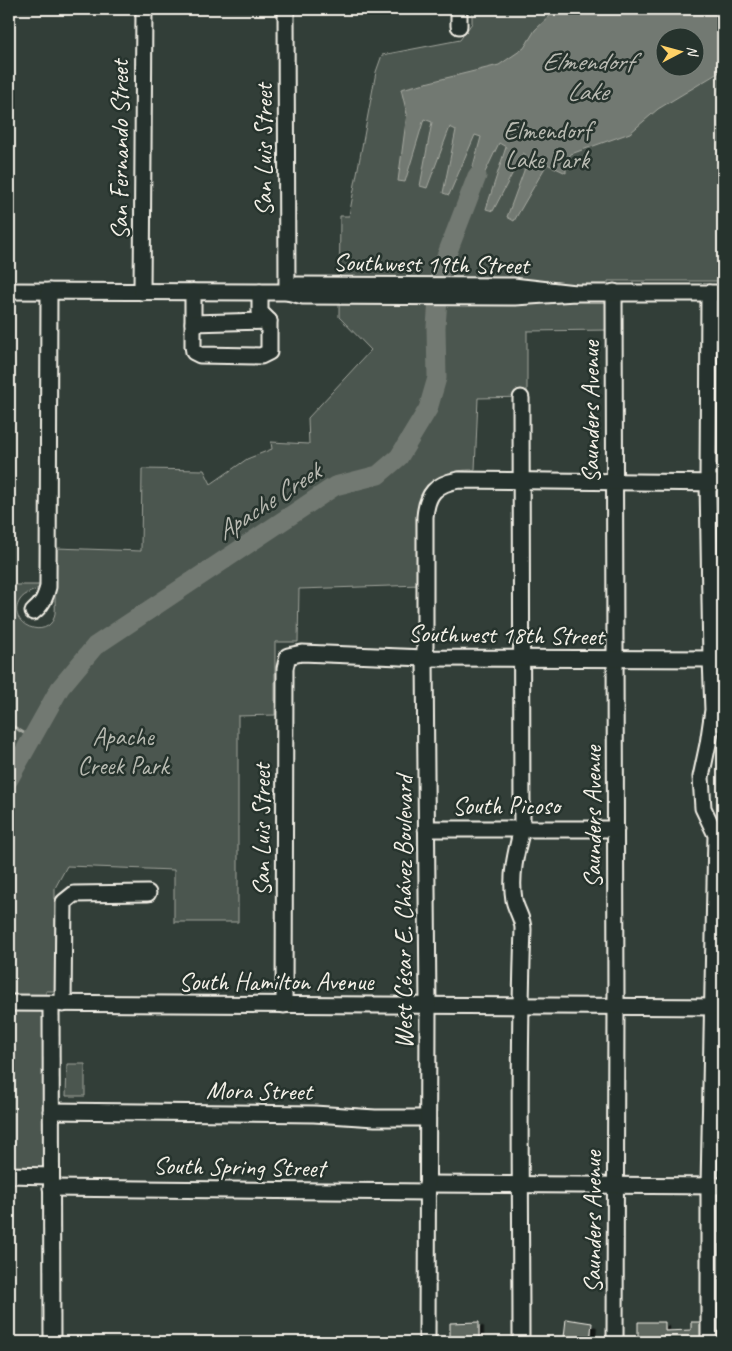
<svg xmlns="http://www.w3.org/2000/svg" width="732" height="1351" font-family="Caveat,sans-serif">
<defs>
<filter id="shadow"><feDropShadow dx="4.5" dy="4.5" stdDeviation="0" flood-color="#0009"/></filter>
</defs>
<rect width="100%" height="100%" fill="#323e38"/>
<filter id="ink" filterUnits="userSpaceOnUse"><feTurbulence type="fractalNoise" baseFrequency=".02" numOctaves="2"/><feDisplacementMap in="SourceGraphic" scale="10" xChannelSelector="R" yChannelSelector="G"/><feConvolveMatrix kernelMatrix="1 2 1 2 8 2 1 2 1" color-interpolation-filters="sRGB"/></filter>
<g filter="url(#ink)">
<g fill="#4c564f" stroke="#a0a49c" fill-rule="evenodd">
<path d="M472 9H723V281H608V330L527 331V397L478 398 475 470C450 470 443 473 426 490L421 585 299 589 298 642H275V715L238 716V922H174V870L67 866 55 888V991H46L44 1163 41 1169H9V585H41C36 592 25 592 20 600 5 623 45 641 54 618 56 612 55 604 55 598 55 581 56 565 56 548L141 551 142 469 204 470 211 484 247 459 272 449 271 442 309 444 308 418 371 350 339 317 340 216H349L376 72 382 55 460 40 472 23ZM664 38H694V68H664Z"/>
<path d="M713 520H723V645H711Z"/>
<path d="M67 1064H85V1096H66Z"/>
</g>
<path fill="#727972" stroke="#a6a9a1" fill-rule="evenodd" d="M553 9H723V70L658 109 630 133 571 154 566 161V173L547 164 514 221 507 217 529 157 523 153 493 211 486 209 506 147 499 143 471 202 464 199 481 137 475 135 449 195 443 193 456 130 450 127 427 188 420 186 432 122 424 119 405 182 398 181 407 114 401 89 499 65 524 48 535 30 552 14ZM664 38H694V68H664Z"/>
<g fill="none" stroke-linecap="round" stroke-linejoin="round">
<path stroke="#a6a9a1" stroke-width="3" d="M9 724 32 738"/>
<path stroke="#727972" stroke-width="19" d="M9 779 60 688 95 646 335 486 378 475 399 457 428 409 437 378 436 327 440 272 477 176"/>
</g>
<g fill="#5f6861" stroke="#f4f1e8" filter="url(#shadow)">
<path d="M566 1319 592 1323 590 1341 564 1337Z"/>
<path d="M479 1322V1340L450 1341V1323Z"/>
<path d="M638 1322H665V1331L691 1330V1322H705L706 1342H665V1338L638 1339Z"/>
</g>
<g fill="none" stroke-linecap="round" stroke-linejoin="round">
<defs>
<g id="minor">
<path d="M286 9 287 292"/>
<path d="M459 26V9"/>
<path d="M9 291 287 292 303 296 515 297 575 293 513 286 297 285 287 292"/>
<path d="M142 292 144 9"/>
<path d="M193 292V346L194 352 200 355 261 356 269 352V321L260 312V292"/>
<path d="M614 292 616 1005 615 1342"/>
<path d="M575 293H723"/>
<path d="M709 293 708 483 711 659 713 710 708 744 701 777 703 808 716 835 709 1186V1342"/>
<path d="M193 323 269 321"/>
<path d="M521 398 522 829C516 852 510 876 514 900 516 910 523 919 523 929 518 1067 521 1204 521 1342"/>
<path d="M33 612C42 605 45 598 48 587L49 291"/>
<path d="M426 829H616"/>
<path d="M9 1003 723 1007"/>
<path d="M51 1004 52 1342"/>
<path d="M63 1004 64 902 74 894 148 893"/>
<path d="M284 1005 285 668 288 656 302 653 425 658 723 659"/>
<path d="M51 1111 314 1114 375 1118H427"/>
<path d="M9 1175 51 1176"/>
<path d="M427 1184 723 1186"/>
<path d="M51 1188 427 1192"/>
<path d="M427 1342 428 1006 425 658V517C427 494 435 484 459 480L723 483"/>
</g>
</defs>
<use href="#minor" stroke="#f4f1e8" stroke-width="19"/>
<use href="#minor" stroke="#26332d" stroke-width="15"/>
</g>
</g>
<g text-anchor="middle" stroke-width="5" stroke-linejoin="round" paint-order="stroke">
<g font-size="25" fill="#b9bbb2" stroke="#26332d">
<text x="547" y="139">Elmendorf<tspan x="547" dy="29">Lake Park</tspan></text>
<text x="123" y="745">Apache<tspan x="123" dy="29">Creek Park</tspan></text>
</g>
<g font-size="25" fill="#f4f1e8" stroke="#26332d">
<text transform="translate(119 150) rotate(-90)" y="9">San Fernando Street</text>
<text transform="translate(263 150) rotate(-90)" y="9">San Luis Street</text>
<text transform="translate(431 263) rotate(1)" y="9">Southwest 19th Street</text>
<text transform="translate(590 412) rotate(-90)" y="9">Saunders Avenue</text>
<text transform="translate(506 634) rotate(1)" y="9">Southwest 18th Street</text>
<text x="506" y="814">South Picoso</text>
<text transform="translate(592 817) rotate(-90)" y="9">Saunders Avenue</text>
<text transform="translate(261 830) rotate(-90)" y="9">San Luis Street</text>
<text transform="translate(403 912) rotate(-90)" y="9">West César E. Chávez Boulevard</text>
<text x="276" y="990">South Hamilton Avenue</text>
<text transform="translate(259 1090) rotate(1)" y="9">Mora Street</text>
<text transform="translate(239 1166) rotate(1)" y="9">South Spring Street</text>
<text transform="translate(592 1222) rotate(-90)" y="9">Saunders Avenue</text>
</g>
<g font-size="26" font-style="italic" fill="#babbb3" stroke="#26332d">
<text x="587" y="70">Elmendorf<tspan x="587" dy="30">Lake</tspan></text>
<text transform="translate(268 501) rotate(-33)" y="9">Apache Creek</text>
</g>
</g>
<rect width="732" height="1351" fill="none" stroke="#26332d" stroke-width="30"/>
<rect x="15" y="15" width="702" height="1321" fill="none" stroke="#f4f1e8" stroke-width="2" filter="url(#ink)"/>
<g transform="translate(680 52) rotate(84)"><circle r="24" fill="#26332d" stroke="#787f78"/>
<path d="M0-4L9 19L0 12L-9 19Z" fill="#ffd166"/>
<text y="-8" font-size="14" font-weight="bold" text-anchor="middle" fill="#f4f1e8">N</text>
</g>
</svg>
